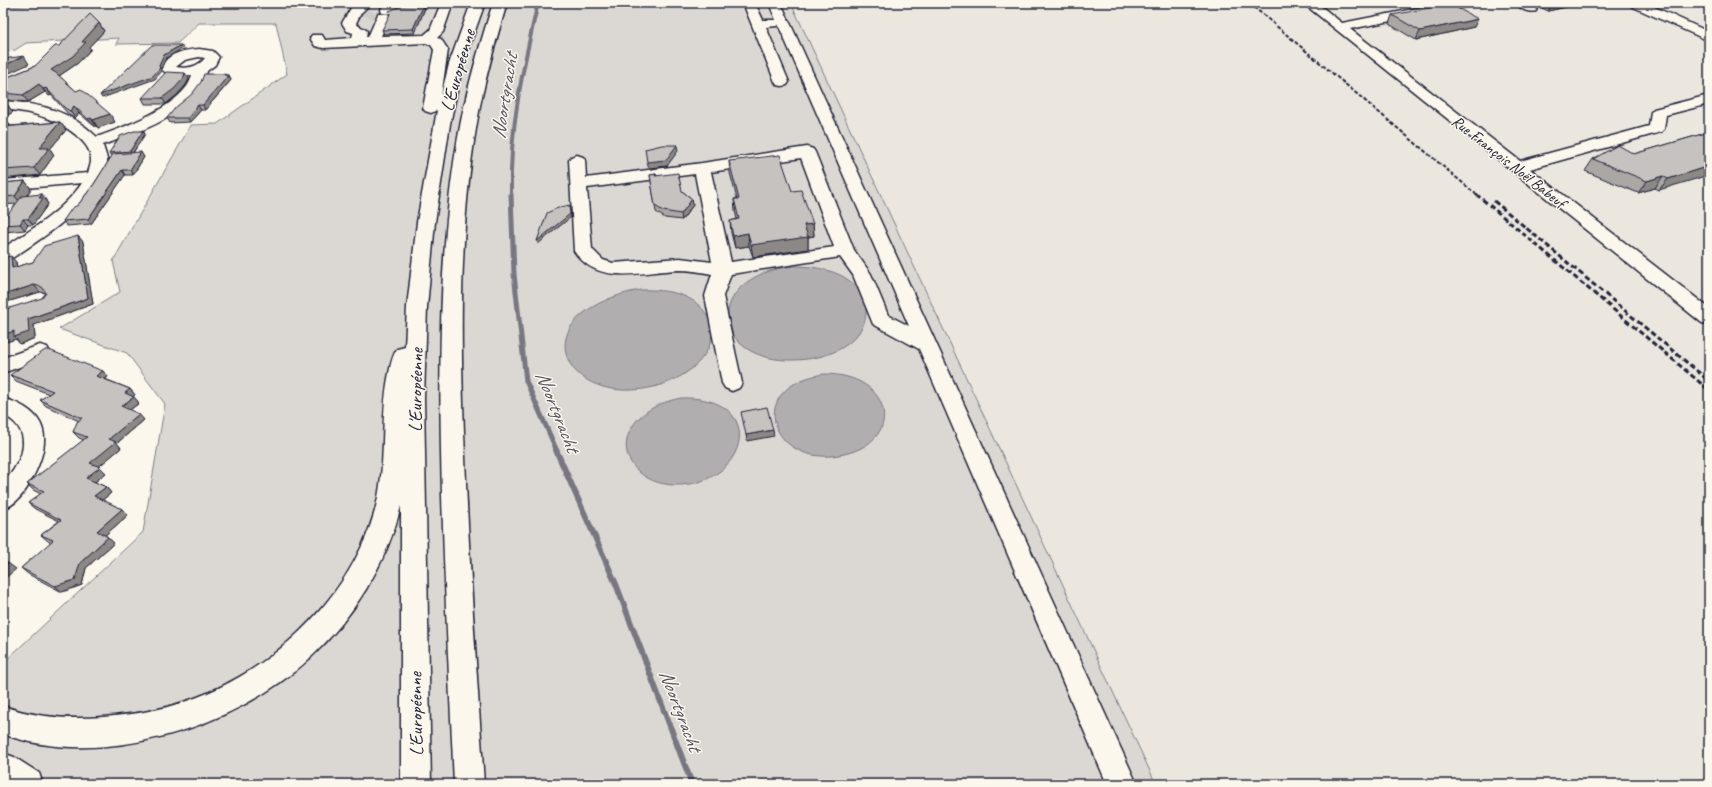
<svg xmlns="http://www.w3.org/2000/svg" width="1712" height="787" font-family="Caveat,sans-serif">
<rect width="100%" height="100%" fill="#fbf7ec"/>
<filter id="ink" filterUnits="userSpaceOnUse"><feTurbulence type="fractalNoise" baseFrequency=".025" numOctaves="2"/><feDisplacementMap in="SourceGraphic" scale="8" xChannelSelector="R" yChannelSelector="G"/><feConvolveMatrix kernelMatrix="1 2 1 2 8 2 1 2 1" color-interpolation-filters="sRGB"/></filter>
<g filter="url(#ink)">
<path fill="#ebe7df" d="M791 3H1709V784H1156Z"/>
<path fill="#dbd8d3" stroke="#7e7d87" d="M42 3H791L1156 784H3V663L143 532 165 404 127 353 59 329 120 292 113 261 191 125 217 124 287 74 276 23H199L178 43 116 44 119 38 26 43 15 50 3 52V6H17Z"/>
<g fill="#b1aeb0" stroke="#787681">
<path d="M794 266C893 266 887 357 795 360 710 363 701 276 794 266Z"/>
<path d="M641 290C667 289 700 294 710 322 713 331 712 341 708 349 690 383 639 397 603 387 588 382 573 374 567 357 554 317 611 294 641 290Z"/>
<path d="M824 374C895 374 906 444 839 455 770 467 743 386 824 374Z"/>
<path d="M681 398C771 395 748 488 673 485 635 483 609 448 640 417 652 406 666 401 681 398Z"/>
</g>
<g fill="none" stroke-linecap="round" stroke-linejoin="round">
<path stroke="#787681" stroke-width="4" d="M511 195C509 129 523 67 538 3"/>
<path stroke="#787681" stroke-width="5" d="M511 194 514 274 526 381 557 451"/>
<path stroke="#787681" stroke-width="6" d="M556 450 616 584 692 784"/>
<path stroke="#d0ccc9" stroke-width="14" stroke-dasharray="14 8" stroke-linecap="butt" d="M368 17 371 11"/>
<defs>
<g id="minor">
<path d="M292 3H305V4L304 7C298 8 295 8 292 3Z"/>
<path d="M357 3H371L361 13 356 23C358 27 364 27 367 31L366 37H368L378 14H388L390 17 381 36 424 35 430 30 441 3H453L443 32 437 38 441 39 448 50 446 53 441 54 436 53 431 45 426 43 323 48 315 46 310 38 312 35H322L325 40 352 38 353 33 347 31 342 23 351 8Z"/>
<path d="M392 3H409C405 10 390 15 382 13L381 10 382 7Z"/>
<path d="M743 3H755L763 20H776L769 3H781L1137 784H1107L919 349 873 324 853 275 840 257 731 274 723 296 742 383 739 388 732 391 725 388 722 383 705 296 712 274C701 272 690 270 679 270 643 271 598 287 574 251L569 160 571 157 577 155 583 157 585 160 586 178 702 163 807 147 813 149 815 152 854 250 871 274 888 315 909 326 778 24 777 26 766 27 789 82 787 85 782 86 777 85 775 82ZM801 158 834 247 731 262 711 172ZM695 174 712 262 680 258 613 263 603 260 592 249 587 188Z"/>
<path d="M1303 3H1317L1342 23 1444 3H1470L1469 6 1464 7 1350 29 1520 161 1649 126 1651 112 1654 109 1709 95V104L1666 115 1664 129 1661 132 1530 169 1709 308V325L1702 323Z"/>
<path d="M1516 3H1531L1537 8 1536 11C1528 13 1520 9 1516 3Z"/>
<path d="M1630 3H1646L1709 32V41L1631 6Z"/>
<path d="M199 49 213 51 219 57 215 65 207 71C201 112 137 133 103 145 104 150 107 156 107 160 109 196 36 243 9 260L3 262V248C31 230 63 211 82 183L3 190V180L88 173C89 169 91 164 91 161 91 149 84 142 76 135 54 117 31 112 3 109V101C41 104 69 110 97 137 122 128 186 105 192 75 182 77 168 78 162 69 165 53 185 50 199 49ZM199 57 205 58C198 67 187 69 176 67L185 60Z"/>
<path d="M40 345 47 347 50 352 47 357 3 373V358Z"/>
<path d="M3 398C49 412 53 439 32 479 26 491 16 505 3 509 3 503 1 491 3 484 5 479 11 474 14 469 28 448 27 426 3 415Z"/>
</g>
<g id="highway">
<path d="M471 3H485L463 64 450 124 435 222 427 307 424 398 431 784H401V506C387 564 353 618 309 659 235 728 100 770 3 734V706C35 717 69 720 103 717 127 715 151 712 174 705 263 680 348 603 374 514 388 467 379 419 389 373 391 364 392 356 397 349L405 347 407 307 417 222 437 110 431 113 425 111 423 108 434 50 436 47 441 46 446 47 448 50 441 96 449 64Z"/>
<path d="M493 3H507C497 37 487 71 480 106 458 222 460 340 465 457 469 566 477 675 484 784H454C449 673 443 563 441 452 439 337 440 219 464 106 472 71 482 37 493 3Z"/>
<path d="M3 753 14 757 39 773 43 784H3Z"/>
</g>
</defs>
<use href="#minor" stroke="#22223b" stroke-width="3"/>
<use href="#highway" stroke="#22223b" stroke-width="3"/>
<use href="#minor" fill="#fbf7ec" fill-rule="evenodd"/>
<use href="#highway" fill="#fbf7ec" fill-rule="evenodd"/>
<path stroke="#22223b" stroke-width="2" stroke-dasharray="4 2" stroke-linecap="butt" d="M1249 3 1477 195"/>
<g stroke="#22223b" stroke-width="3" stroke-dasharray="5.5 3" stroke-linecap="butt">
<path d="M1476 194 1709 390"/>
<path d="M1494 201 1709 381"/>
</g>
</g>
<g fill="#aaa7a5" stroke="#22223b">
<path d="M1532 3H1577L1575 5 1548 11Z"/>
<path d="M1682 3H1701L1689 6Z"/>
<path d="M424 4 425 8 415 33 384 34 382 30Z"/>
<path d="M1392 15 1474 27 1416 40 1389 24Z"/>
<path d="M99 23 104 31 89 47 91 49 78 63 59 76 76 91 115 122 98 128 96 126H94L79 113 75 118 70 116 51 95 49 96 45 92 28 102 3 100V79L35 66 59 46Z"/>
<path d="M185 73 189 79 186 85 177 95 166 104H145L142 98Z"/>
<path d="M226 75H229L231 80 205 110H201L190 122 170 123 167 118Z"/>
<path d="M3 103 13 112 4 117 10 125 9 126 60 122 66 130 50 149 54 155 40 175 3 179Z"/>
<path d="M143 131 145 134 133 153 144 157 133 175H125L91 224 67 226 63 221 78 205 94 184 112 156H111L109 153Z"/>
<path d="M1709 132 1659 190 1655 188 1638 193 1585 171 1593 159 1634 154Z"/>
<path d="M729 161 792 191 813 224 814 236 808 237V249L753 257 749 246 735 248 731 233 730 221 737 219 735 211 734 199H737L730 173Z"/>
<path d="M656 174 657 176 682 191 692 199 693 205 682 220 665 218 656 212 650 175Z"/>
<path d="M25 181 31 189 27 195 46 200V201L48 204 33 225H28L25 230 5 232 3 230V225L16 204 3 205V183Z"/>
<path d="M78 236 83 242 93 304 34 325 35 338 20 344 16 339 6 342 46 293 40 292 3 303 16 262 17 267 33 262Z"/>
<path d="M103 371 108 377 105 379 130 389 135 395 133 396 139 403 130 410 144 420 117 443 121 448 99 466 106 473 95 482 106 487 111 493 102 500 122 509 128 515 105 535 108 537 114 543 86 568 82 585 62 592 28 574 21 568 51 543 48 541 41 535 59 521 35 509 28 503 41 494 33 490 27 484 84 440 79 438 73 432 79 421 46 406 40 400 49 394 16 381 10 375Z"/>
</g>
<g fill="#8b8886" stroke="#22223b">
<path d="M1552 3H1577L1575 5 1548 11Z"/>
<path d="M1691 3H1701L1689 6Z"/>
<path d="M424 4 425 8 415 33 413 29Z"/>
<path d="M1478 19 1474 27 1416 40 1420 31Z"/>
<path d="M99 23 104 31 89 47 91 49 78 63 56 78 51 70 82 42Z"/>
<path d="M181 45 183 48 166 58 161 69 159 66 164 55Z"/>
<path d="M24 56 29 64 3 76V66Z"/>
<path d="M160 68 162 71 155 79 102 98 100 95Z"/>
<path d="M185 73 189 79 186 85 177 95 166 104 162 98Z"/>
<path d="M225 74 227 78 229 75 231 80 205 110 203 105Z"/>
<path d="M39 84 45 92 28 102 23 95Z"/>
<path d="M46 88 51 95 49 96 43 89Z"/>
<path d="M7 104 13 112 3 118V107Z"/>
<path d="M198 105 201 110 190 122 188 118Z"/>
<path d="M74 106 79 113 75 118 70 111Z"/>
<path d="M110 114 115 122 98 128 93 120Z"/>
<path d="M5 118 10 125 3 130V119Z"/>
<path d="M91 118 96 126H94L88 119Z"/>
<path d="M60 122 66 130 50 149 54 155 40 175 34 168 40 148 42 144Z"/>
<path d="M143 131 145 134 132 154 130 151Z"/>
<path d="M677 145 678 151 667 166 649 168 647 162Z"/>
<path d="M141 152 144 157 133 175 130 170Z"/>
<path d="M1709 166V175L1659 190 1668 179Z"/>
<path d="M122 170 125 175 91 224 88 219Z"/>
<path d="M1663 176 1655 188 1638 193 1647 181Z"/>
<path d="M25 181 31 189 21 204 15 196Z"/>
<path d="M42 194 46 200V201L48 204 33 225 28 219Z"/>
<path d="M692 199 693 205 682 220 681 214Z"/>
<path d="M569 205 571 217 538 244 537 241Z"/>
<path d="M23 219 28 225 25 230 20 224Z"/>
<path d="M813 224 814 236 808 237V249L753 257 751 245 804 225Z"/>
<path d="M748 233 749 246 735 248 733 236Z"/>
<path d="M78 236 83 242 93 304 34 325 35 338 20 344 16 339 6 342 3 339V335L28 319 88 298Z"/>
<path d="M11 256 16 262 18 274 12 268Z"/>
<path d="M34 285 40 292 3 303V295Z"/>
<path d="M103 371 108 377 101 382 96 376Z"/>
<path d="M130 389 135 395 130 399 125 393Z"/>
<path d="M134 397 139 403 127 412 121 406Z"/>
<path d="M139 414 144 420 117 443 121 448 96 469 90 463 109 439Z"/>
<path d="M773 430 774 436 747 441 746 435Z"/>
<path d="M100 467 106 473 92 484 86 478Z"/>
<path d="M106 487 111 493 100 502 94 496Z"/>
<path d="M122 509 128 515 103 537 97 531Z"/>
<path d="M108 537 114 543 86 568 82 585 62 592 55 586 80 563Z"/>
<path d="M8 563 16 569 3 580V568Z"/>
</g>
<g fill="#c6c2c0" stroke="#22223b">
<path d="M424 4 413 29 382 30 390 14 389 11 404 5Z"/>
<path d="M1450 4 1478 19 1420 31 1392 15Z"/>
<path d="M90 14 99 23 82 42H86L73 56 51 70 56 73 76 91 81 89 110 114 93 120 91 118 88 119 74 106 70 111 65 108 46 88 43 89 39 84 23 95 3 93V87H4H3V79L35 66 55 46H59Z"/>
<path d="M152 45H181L164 55 159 66 160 68 153 76 100 95Z"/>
<path d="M24 56 3 66V59Z"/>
<path d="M166 72 185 73 183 79 174 89 162 98H142Z"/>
<path d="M204 74H225L224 75H229L203 105H198L188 118H167L176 107 192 94 201 82Z"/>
<path d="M3 103 7 104 3 107Z"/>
<path d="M60 122 42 144H43L40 148H49L34 168 3 170V127Z"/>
<path d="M134 131H143L130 151 109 153 120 136Z"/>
<path d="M1709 132V166L1668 179 1663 176 1647 181 1593 159 1618 145 1634 154Z"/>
<path d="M662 145H677L666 160 647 162 645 149Z"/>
<path d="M141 152 130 170H122L88 219 63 221 72 208 78 205 94 184 113 154Z"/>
<path d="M780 155 792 191 801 190 813 224 804 225 808 237 751 245 748 233 733 236 730 221 739 219 734 199H739L729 161Z"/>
<path d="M678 173 682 191 692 199 681 214 663 211 655 206 650 175 656 174 655 176Z"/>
<path d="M25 181 15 196 3 197V183Z"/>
<path d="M42 194 39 198H43L28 219H23L20 224 3 225V221L22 196Z"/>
<path d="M569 205 570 214 537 241 547 213 555 209Z"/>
<path d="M78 236 88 298 28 319 29 332 14 337V331L3 335V310L42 298 46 293 42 287 34 285 3 295V258L11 256 12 268 33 262 44 246Z"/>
<path d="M45 350H49L103 371 96 376 130 389 125 393 134 397 121 406 139 414 109 439 116 442 90 463 100 467 86 478 106 487 94 496 122 509 97 531 108 537 80 563 75 580 55 586 21 568 53 540 41 535 61 520 28 503 44 491 27 484 87 437 73 432 77 422 82 418 40 400 53 391 10 375Z"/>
<path d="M767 407 773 430 746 435 741 412Z"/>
<path d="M3 561 8 563 3 568Z"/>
</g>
</g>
<g text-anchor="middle" stroke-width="3" stroke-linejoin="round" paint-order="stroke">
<g font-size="16" fill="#22223b" stroke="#fbf7ec">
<text transform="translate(1509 161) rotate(38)" y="6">Rue François Noël Babeuf</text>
</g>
<g font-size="19" fill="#22223b" stroke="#fbf7ec">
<text transform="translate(457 70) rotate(-74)" y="7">L'Européenne</text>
<text transform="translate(415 390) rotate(-89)" y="7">L'Européenne</text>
<text transform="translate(415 714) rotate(-91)" y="7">L'Européenne</text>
</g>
<g font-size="20" font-style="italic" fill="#545364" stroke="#fbf7ec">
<text transform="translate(504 96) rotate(-81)" y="7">Noortgracht</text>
<text transform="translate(558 411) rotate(68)" y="7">Noortgracht</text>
<text transform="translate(681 710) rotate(69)" y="7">Noortgracht</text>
</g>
</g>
<rect width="1712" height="787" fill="none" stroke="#fbf7ec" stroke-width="16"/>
<rect x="8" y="8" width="1696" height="771" fill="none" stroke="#22223b" stroke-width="1.5" filter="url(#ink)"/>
</svg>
